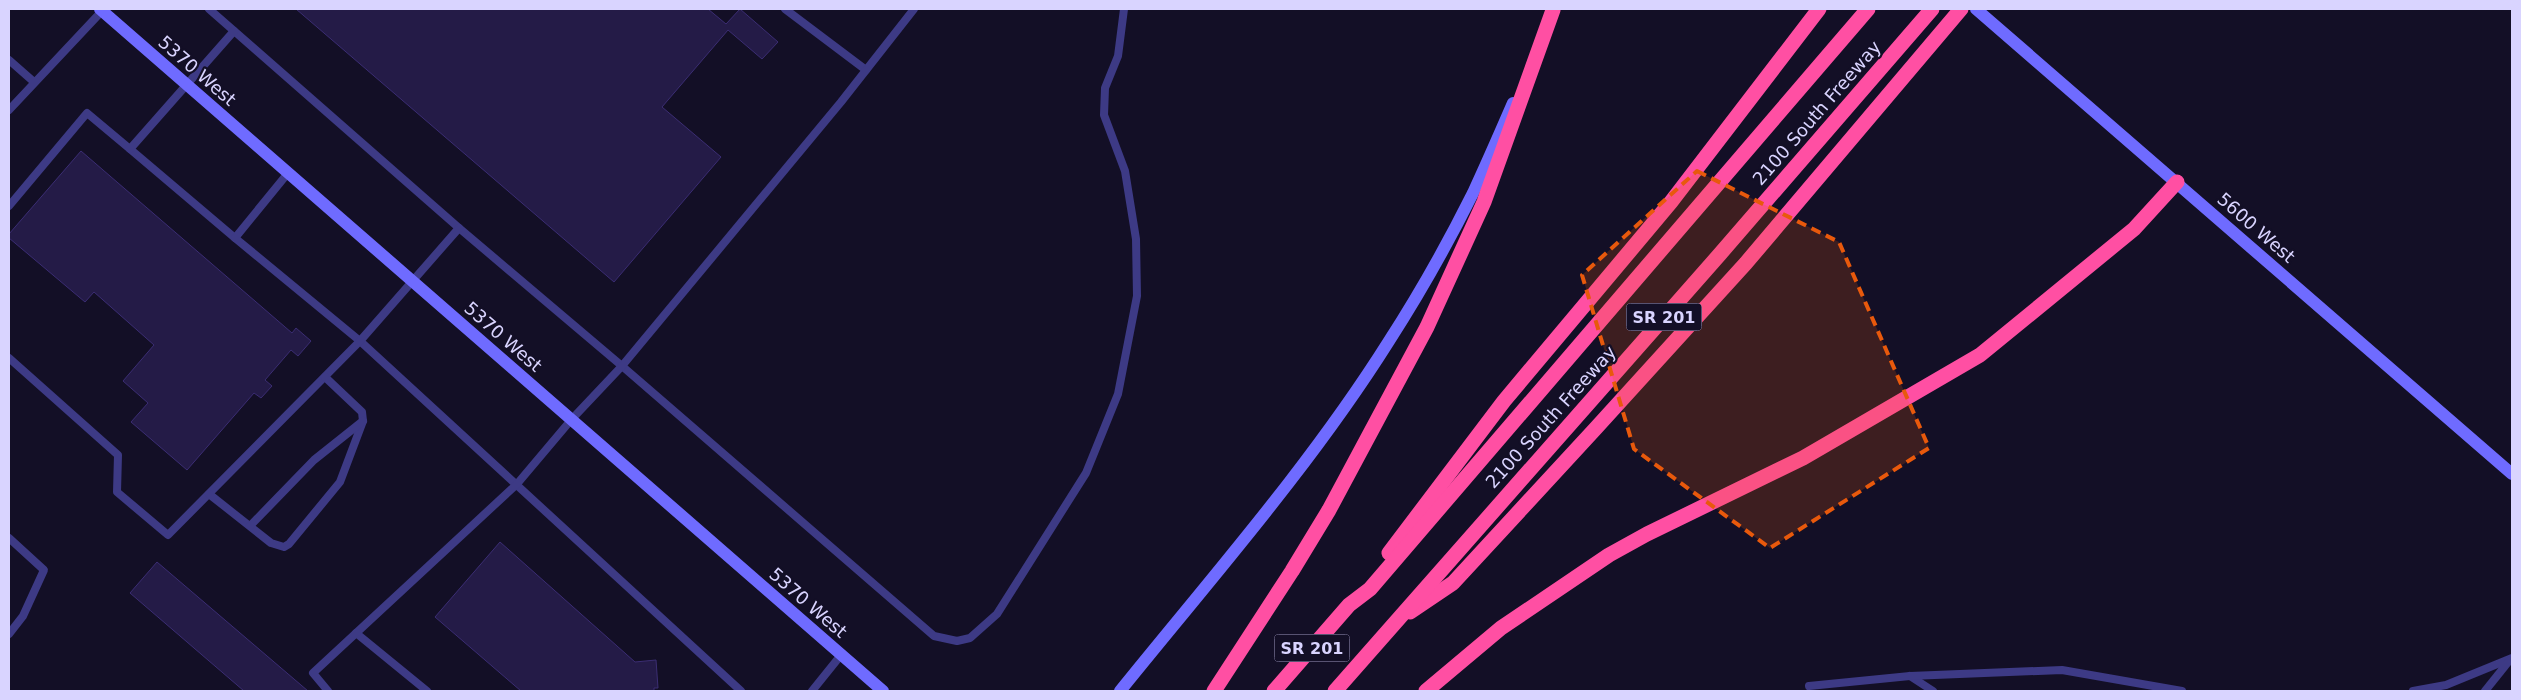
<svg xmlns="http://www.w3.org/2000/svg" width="2521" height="700" font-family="'DejaVu Sans',sans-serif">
<rect width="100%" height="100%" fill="#130f26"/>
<g fill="#241b47" stroke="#3b2d73">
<path d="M296 9H708L726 24 740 9 778 42 762 59 728 30 662 107 721 157 614 282Z"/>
<path d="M81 151 292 333 296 328 311 341 298 356 291 350 265 380 272 386 261 398 254 393 187 470 131 422 148 403 123 381 154 345 94 292 85 302 9 238V234Z"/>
<path d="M500 542 635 662 656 660 658 688H654V691H521L435 617Z"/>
<path d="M157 562 308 691H244L130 593Z"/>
</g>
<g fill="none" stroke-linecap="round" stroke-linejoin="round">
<g stroke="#3d3a85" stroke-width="8">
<path d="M209 9 459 228 622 366 934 636 957 641 970 638 997 614 1086 473 1118 394 1137 296 1136 239 1125 171 1104 115 1105 88 1118 56 1124 9"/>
<path d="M785 9 866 70"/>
<path d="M9 60 34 82"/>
<path d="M9 110 102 11"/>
<path d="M130 149 235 238"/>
<path d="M288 173 235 238 360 341 741 691"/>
<path d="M9 206 87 113 130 149 234 31"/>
<path d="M9 358 118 455 117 492 168 535 360 341 459 228"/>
<path d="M209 494 271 543 284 547 289 544 340 482 363 421 362 412 325 377"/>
<path d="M250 526 314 460 363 421"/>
<path d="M9 538 44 570 23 616 9 634"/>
<path d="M356 633 427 691"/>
<path d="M1910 676 1933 691"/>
<path d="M1809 686 1910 676 2062 670 2182 691"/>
<path d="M328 691 313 673 517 484 571 420 622 366 841 102 914 9"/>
<path d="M812 691 841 655"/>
<path d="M2413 691 2446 685 2512 658"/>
<path d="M2485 691 2509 661"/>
</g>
<g stroke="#6f6bff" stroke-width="12">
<path d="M100 9 883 691"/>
<path d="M1976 9 2512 474"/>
<path d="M1120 691C1212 577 1311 465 1389 341 1420 293 1448 243 1473 193 1487 163 1500 133 1513 103"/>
</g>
<g stroke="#ff4fa3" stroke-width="15">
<path d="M1389 553 1504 401 1671 202 1819 9"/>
<path d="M1410 612 1453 583 1596 428 1746 263 1961 9"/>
<path d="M1214 691 1292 571 1329 510 1427 327 1484 202 1553 10"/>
<path d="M1274 691 1349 605 1370 589 1868 9"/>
<path d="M1335 691 1720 254 1932 9"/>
<path d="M1426 691 1501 628 1609 555 1647 534 1803 458 1980 355 2134 229 2177 182"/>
</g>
</g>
<path fill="#e8590c" fill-opacity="0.2" stroke="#e8590c" stroke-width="4" stroke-dasharray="10 6" stroke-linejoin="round" d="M1697 171 1839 242 1929 448 1770 548 1634 449 1582 275Z"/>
<g text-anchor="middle" stroke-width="4.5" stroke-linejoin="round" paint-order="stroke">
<g fill="#130f26" stroke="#9e99be" stroke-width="1">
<rect x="1626.5" y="303.5" width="75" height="27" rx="4"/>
<rect x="1274.5" y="634.5" width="75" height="27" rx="4"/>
</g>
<g font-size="16" font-weight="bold" fill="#d9d4ff">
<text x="1664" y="323">SR 201</text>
<text x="1312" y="654">SR 201</text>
</g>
<g font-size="18" fill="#d9d4ff" stroke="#130f26">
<text transform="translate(197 71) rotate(41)" y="6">5370 West</text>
<text transform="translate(1817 113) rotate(-49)" y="6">2100 South Freeway</text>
<text transform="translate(2256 228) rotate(41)" y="6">5600 West</text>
<text transform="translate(503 337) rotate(41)" y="6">5370 West</text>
<text transform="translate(1551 417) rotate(-48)" y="6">2100 South Freeway</text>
<text transform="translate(808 603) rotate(41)" y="6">5370 West</text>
</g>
</g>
<rect width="2521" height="700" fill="none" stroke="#d9d4ff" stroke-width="20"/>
</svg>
